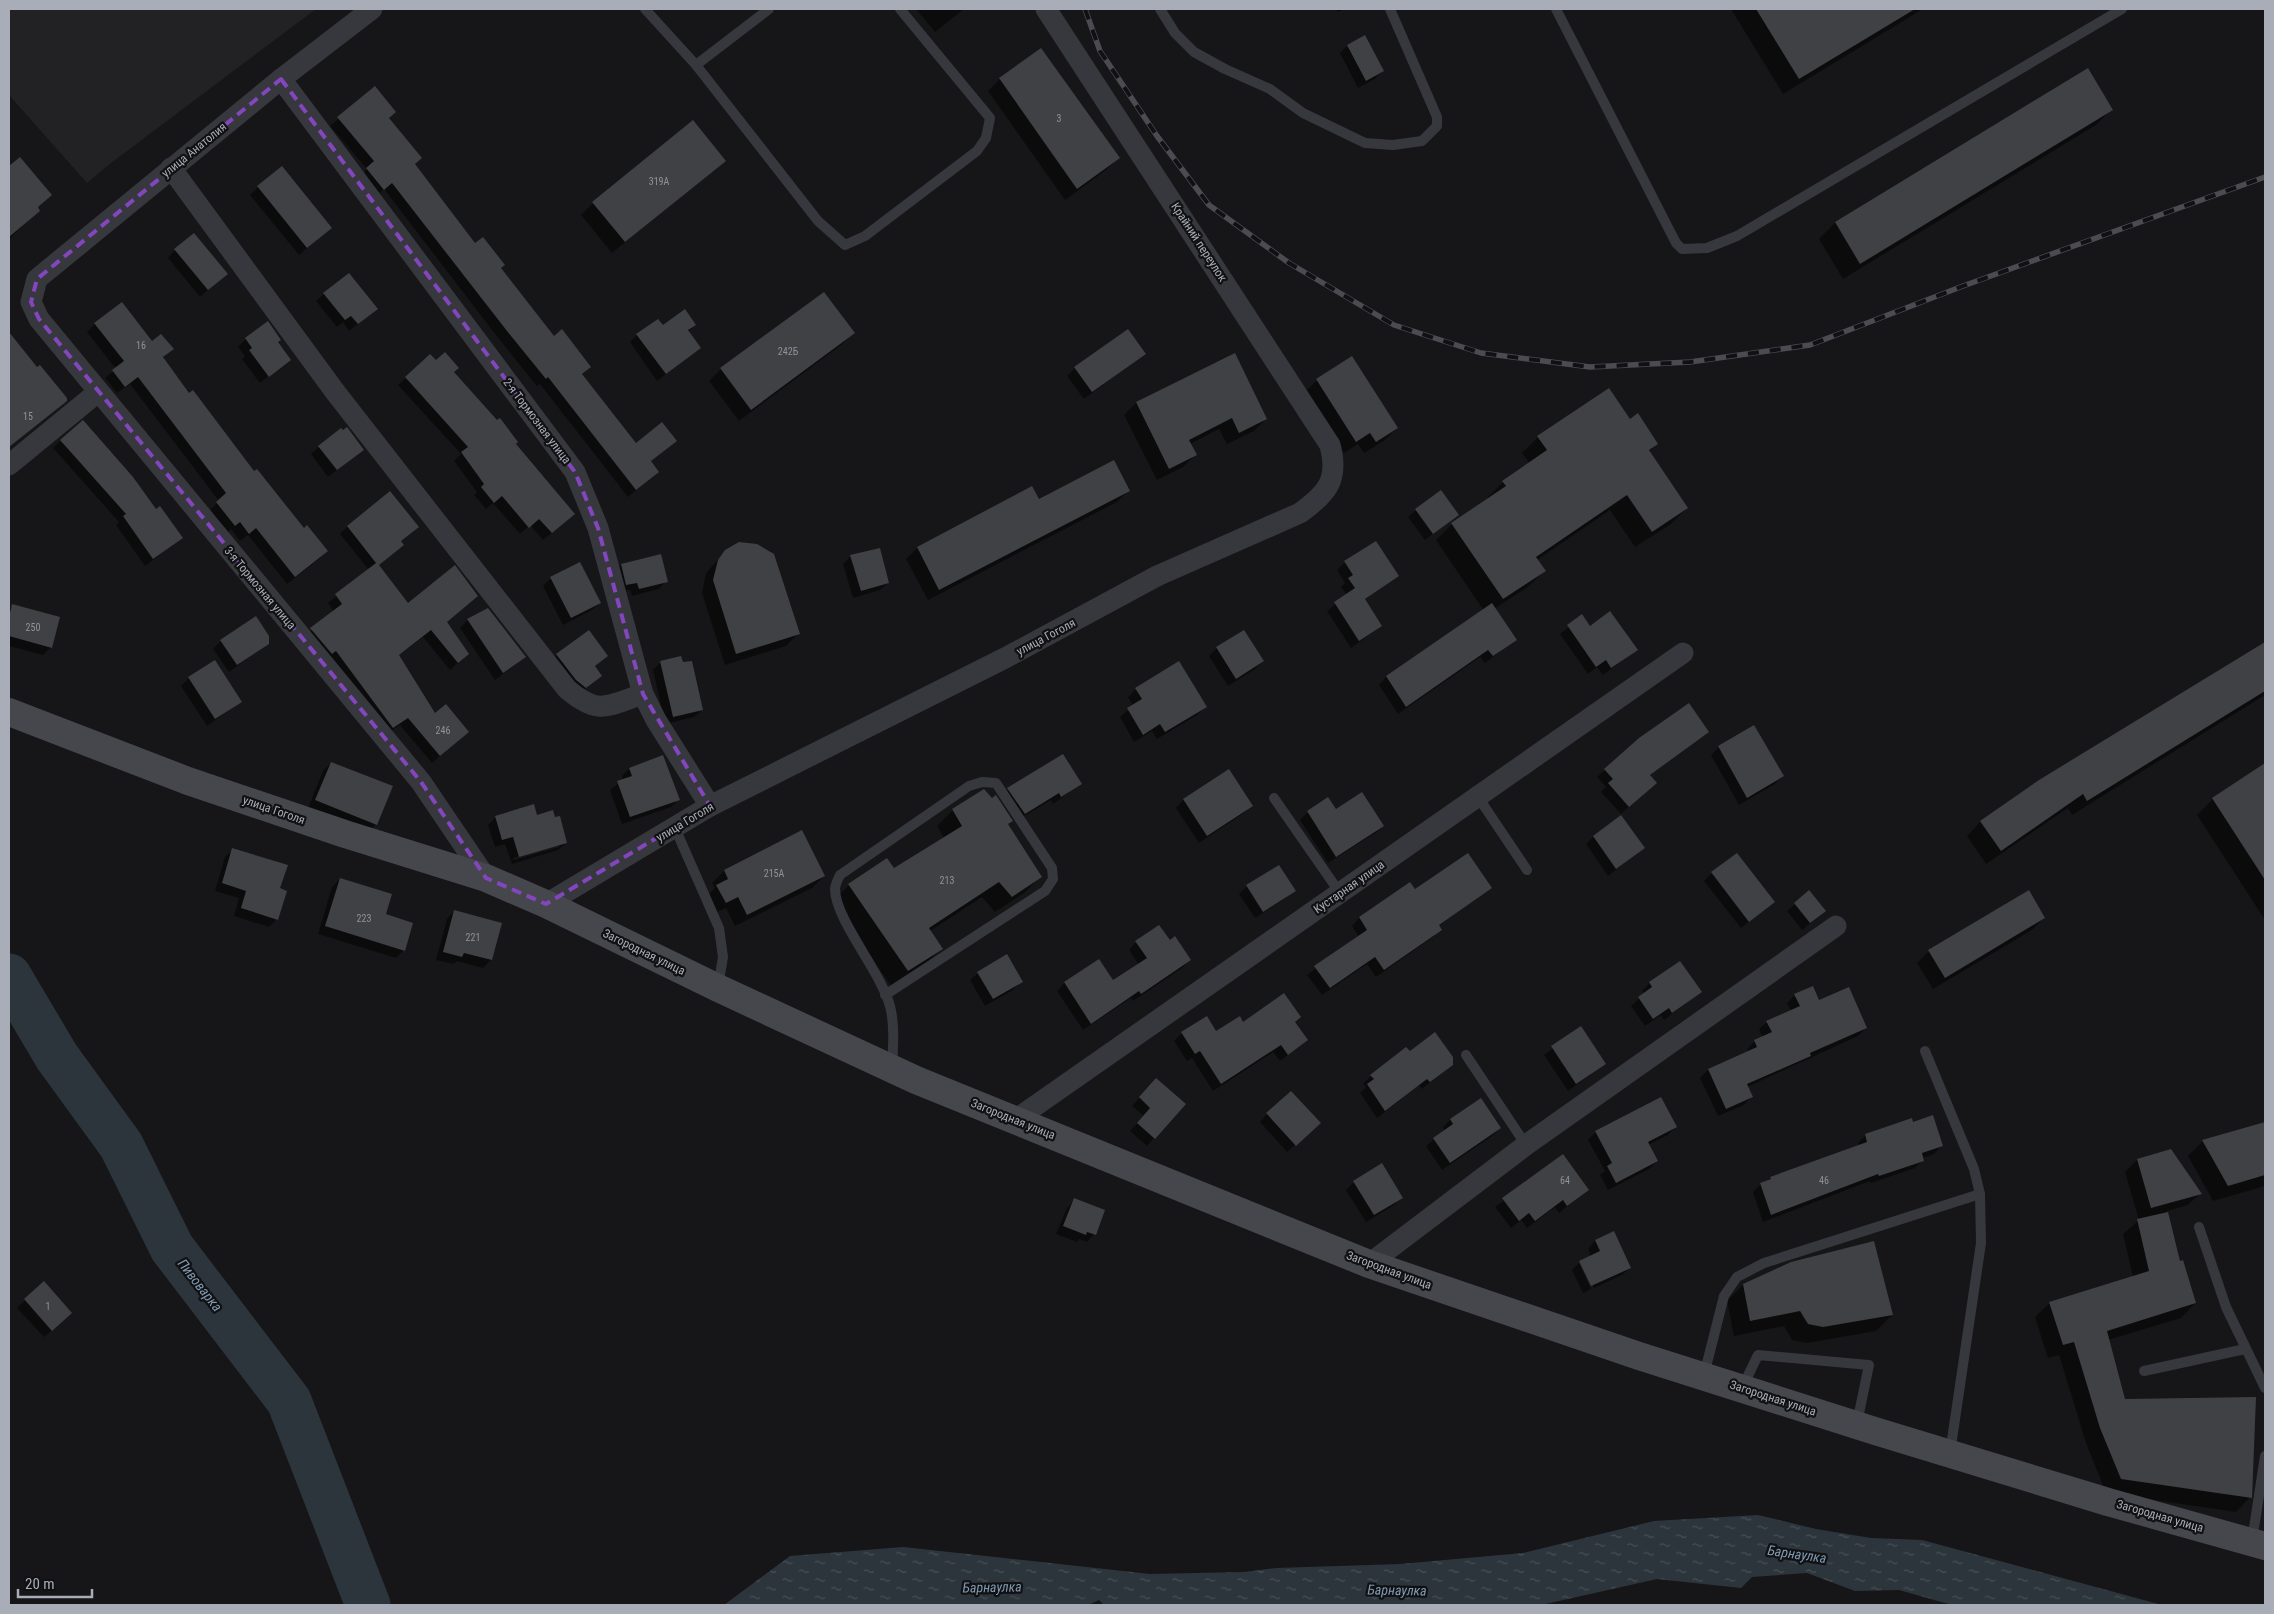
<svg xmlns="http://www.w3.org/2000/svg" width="2274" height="1614" font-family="'Roboto Condensed',sans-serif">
<defs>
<pattern id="water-ripples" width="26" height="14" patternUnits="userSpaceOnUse" patternTransform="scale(1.25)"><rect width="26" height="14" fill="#2c353c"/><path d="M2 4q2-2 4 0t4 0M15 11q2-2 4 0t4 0" fill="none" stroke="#485056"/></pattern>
</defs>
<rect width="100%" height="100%" fill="#161618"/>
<path fill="#222225" d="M9 9H316L107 166 87 183 9 95Z"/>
<path fill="url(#water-ripples)" d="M1758 1515 1816 1529 1871 1538 1922 1540 2162 1605H1952L1899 1590 1855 1591 1807 1573 1752 1577 1741 1588 1657 1579 1541 1605H1104L1099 1600 1088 1605H724L790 1556 903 1547 1150 1574 1244 1572 1277 1568 1400 1564 1523 1553 1654 1521Z"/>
<g fill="#0007" fill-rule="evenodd">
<path d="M916 9H964L935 32Z"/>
<path d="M1336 9H1344L1338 12Z"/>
<path d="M1731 9H1923L1783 94Z"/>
<path d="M1347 46 1382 71 1375 79 1358 88 1340 53Z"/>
<path d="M1041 50 1118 158 1106 170 1065 200 988 91 1000 79Z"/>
<path d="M2087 70 2112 109 2096 125 1843 279 1819 239 1835 223Z"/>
<path d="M375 88 388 119 414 165 475 245 500 269 553 338 590 367 582 375 636 445 675 441 650 462 658 472 628 497 540 384 537 386 499 339 384 189 375 197 359 177 367 169 330 126Z"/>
<path d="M20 158 51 195 37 208 39 210 9 239V168Z"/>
<path d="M724 161 612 253 581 215 593 203Z"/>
<path d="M258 187 331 228 299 255 250 195Z"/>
<path d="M175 250 218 281 200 297 168 258Z"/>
<path d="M324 294 376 309 349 331 343 322 337 327 316 301Z"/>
<path d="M824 294 853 333 841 345 739 421 709 381 721 369Z"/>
<path d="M95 324 172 349 163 358 189 395 254 473 303 530 326 551 319 559 287 584 248 535 240 541 231 529 227 533 209 511 219 501 130 384 117 393 105 378 116 369 87 332Z"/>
<path d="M695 324 688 332 700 348 657 381 630 342 637 335 662 327Z"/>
<path d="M246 339 277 342 290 360 260 383 242 359 245 356 238 347Z"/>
<path d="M14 340 66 401 9 447V344Z"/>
<path d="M1144 354 1084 399 1067 376 1075 368Z"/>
<path d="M1234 355 1266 419 1254 431 1227 444 1219 429 1190 444 1195 455 1183 467 1157 480 1124 415 1136 403Z"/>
<path d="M1352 358 1397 428 1385 440 1364 453 1358 444 1344 453 1305 392 1317 380Z"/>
<path d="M436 362 452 373 514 445 566 521 543 540 530 525 520 534 493 503 486 509 474 495 477 492 454 461 461 454 398 385 406 378Z"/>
<path d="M1630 421 1657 444 1649 452 1687 508 1671 524 1635 547 1610 510 1537 560 1544 571 1528 587 1494 609 1515 640 1485 663 1480 657 1398 714 1379 685 1386 677 1484 611 1436 540 1452 524 1488 500 1487 498 1503 482 1530 464 1522 453 1538 437Z"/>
<path d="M60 441 182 538 145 566 116 525 119 522 53 448Z"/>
<path d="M319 447 363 449 328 477 311 454Z"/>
<path d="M1032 488 1038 500 1128 491 1117 502 928 600 906 559 917 548Z"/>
<path d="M1416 510 1458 515 1425 540 1408 517Z"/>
<path d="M348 526 400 542 378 566 408 605 446 622 468 654 450 670 423 637 398 656 435 715 467 732 432 763 400 725 385 735 304 637 334 612 328 603 369 570 340 534Z"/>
<path d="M1375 543 1397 576 1364 600 1381 626 1351 648 1327 611 1347 595 1341 587 1345 583 1337 570 1345 562Z"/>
<path d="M726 551 798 634 786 646 725 665 702 593 706 573Z"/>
<path d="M851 556 888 583 880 590 853 598 843 564Z"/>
<path d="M621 565 666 581 659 589 632 596 630 590 619 592 614 573Z"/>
<path d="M551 578 600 603 592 610 563 625 543 586Z"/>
<path d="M12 606 51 647 43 655 9 646V609Z"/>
<path d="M488 610 525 657 495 680 460 628 468 620Z"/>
<path d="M1582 616 1590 628 1636 650 1603 675 1597 667 1588 674 1560 634Z"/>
<path d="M221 641 268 643 229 672 213 649Z"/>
<path d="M2265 643V695L2072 815 2068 808 1986 864 1967 836 1981 821 2040 781Z"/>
<path d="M1217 648 1263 661 1255 669 1228 686 1209 656Z"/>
<path d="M557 655 607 656 594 667 601 676 578 695 549 662Z"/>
<path d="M661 662 702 710 694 717 665 724 653 670Z"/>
<path d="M189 678 240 702 207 726 181 686Z"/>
<path d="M1136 689 1205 707 1197 715 1157 739 1152 731 1134 742 1120 717 1133 706 1128 697Z"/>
<path d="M1754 727 1782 776 1775 784 1739 805 1711 755 1718 748Z"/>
<path d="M1708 732 1649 776 1647 790 1621 814 1601 792 1606 787 1597 777 1605 770Z"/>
<path d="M331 763 376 824 368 832 308 808 323 771Z"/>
<path d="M2265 765V920L2197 815 2213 799Z"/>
<path d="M629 769 679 799 671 807 622 824 610 790 623 780 622 776Z"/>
<path d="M1228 771 1251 806 1244 813 1199 843 1176 808 1183 800Z"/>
<path d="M1080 784 1053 804 1051 800 1016 821 1001 797 1008 789Z"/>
<path d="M953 810 1011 821 1007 825 1040 877 1024 893 995 912 982 897 930 931 941 949 925 965 891 986 833 901 849 885 894 870 944 838 937 826Z"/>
<path d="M1335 810 1383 826 1375 833 1328 863 1300 820 1308 812Z"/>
<path d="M496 817H536L566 843 558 850 512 864 505 844 495 847 488 825ZM559 844V847L514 860 513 858Z"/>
<path d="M801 832 824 876 812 888 735 926 726 908 713 914 705 898 715 888 712 883 724 871Z"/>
<path d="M1594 836 1643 848 1608 876 1586 844Z"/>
<path d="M233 850 279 889 277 919 269 927 234 916 239 898 215 891 225 857Z"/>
<path d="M1712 873 1773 902 1741 928 1704 881Z"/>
<path d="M340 879 385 915 404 950 396 958 318 934 332 887Z"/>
<path d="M1410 883 1415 891 1490 888 1438 926 1440 930 1433 937 1376 977 1367 964 1322 995 1307 975 1359 937 1352 926 1359 918Z"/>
<path d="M1247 886 1294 891 1286 898 1255 918 1239 894Z"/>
<path d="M1795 904 1816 918 1802 930 1787 911Z"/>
<path d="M454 911 491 960 483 968 457 961 454 964 436 960 447 919Z"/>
<path d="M2044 918 2032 930 1933 989 1917 963 1929 951Z"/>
<path d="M1169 941 1190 960 1182 968 1133 1001 1131 998 1083 1030 1057 991 1064 983 1099 960 1113 982 1139 965 1129 950 1136 942Z"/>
<path d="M978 973 1021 982 1013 990 985 1006 970 980Z"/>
<path d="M1650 983 1700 992 1664 1020 1661 1015 1645 1026 1631 1006 1644 994 1642 991Z"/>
<path d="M1795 995 1818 1001 1866 1028 1858 1036 1747 1087 1751 1097 1744 1105 1718 1116 1700 1078 1708 1070 1749 1052 1747 1049 1755 1041 1763 1038 1759 1029 1767 1022 1791 1011 1787 1003Z"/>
<path d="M1294 1022 1307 1040 1299 1047 1280 1061 1273 1052 1213 1091 1192 1058 1187 1061 1174 1041 1182 1033H1216L1243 1023Z"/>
<path d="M1580 1028 1605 1064 1568 1091 1544 1055Z"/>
<path d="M1409 1053 1452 1064 1422 1089 1419 1085 1377 1118 1360 1093 1366 1087 1363 1084 1371 1076Z"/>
<path d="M1149 1087 1154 1138 1147 1146 1130 1131 1144 1116 1132 1106Z"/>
<path d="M1267 1114 1311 1131 1287 1152 1260 1122Z"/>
<path d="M1451 1119 1500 1128 1492 1136 1442 1170 1426 1146 1445 1131 1443 1127Z"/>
<path d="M2265 1123V1186L2213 1201 2188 1156 2203 1141Z"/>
<path d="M1912 1124 1941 1146 1934 1154 1922 1158 1923 1160 1915 1168 1871 1183 1870 1181 1763 1222 1753 1192 1761 1184 1771 1178 1859 1146 1858 1143 1866 1135Z"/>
<path d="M1675 1127 1668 1135 1648 1145 1657 1161 1649 1169 1608 1190 1600 1175 1605 1171 1588 1140 1596 1132Z"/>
<path d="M1562 1156 1587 1190 1559 1213 1555 1207 1527 1228 1521 1220 1511 1228 1495 1207Z"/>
<path d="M2137 1160 2200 1194 2188 1205 2167 1211 2179 1263 2195 1303 2181 1318 2108 1340 2124 1401 2250 1497 2236 1512 2106 1493 2086 1443 2059 1355 2048 1358 2035 1317 2050 1303 2133 1277 2123 1234 2139 1220 2125 1172Z"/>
<path d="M1382 1165 1402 1197 1394 1205 1366 1222 1346 1190 1354 1182Z"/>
<path d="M1074 1200 1094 1234 1087 1242 1079 1239 1077 1242 1056 1234 1067 1208Z"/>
<path d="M1613 1233 1630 1268 1622 1275 1594 1288 1582 1263H1579L1591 1289 1583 1293 1572 1270 1580 1262 1591 1257 1588 1249 1595 1241Z"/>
<path d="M1743 1285 1892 1315 1876 1331 1807 1343 1792 1340 1784 1326 1734 1336 1727 1301Z"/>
<path d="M25 1300 63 1321 44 1337 17 1308Z"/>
</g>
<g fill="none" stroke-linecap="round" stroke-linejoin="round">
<path stroke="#2c353c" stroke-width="45" d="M9 976 57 1057 121 1145 172 1248 289 1401 368 1605"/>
</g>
<g fill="#404145">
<path d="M1756 9H1915L1799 79Z"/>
<path d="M1365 35 1384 71 1366 81 1347 45Z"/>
<path d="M1041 48 1120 158 1077 189 999 78Z"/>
<path d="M2088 68 2113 110 1860 264 1835 222Z"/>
<path d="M375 86 396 112 389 118 422 158 415 164 475 243 483 237 505 265 501 268 554 336 562 329 591 367 582 374 636 443 662 422 677 441 651 461 659 472 636 490 548 377 546 379 507 331 392 183 384 190 366 168 374 161 337 117Z"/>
<path d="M693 120 726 161 625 242 592 202Z"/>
<path d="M20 157 52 195 38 207 40 211 9 237V166Z"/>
<path d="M282 166 332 228 307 248 257 186Z"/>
<path d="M194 233 228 274 208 290 174 249Z"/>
<path d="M349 273 378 309 358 324 351 316 345 320 323 293Z"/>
<path d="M824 292 855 333 751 410 720 368Z"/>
<path d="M122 302 152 341 161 334 174 349 163 357 189 393 193 390 254 471 257 469 304 528 307 525 328 551 295 577 256 528 249 534 240 522 235 526 216 502 226 493 138 377 125 387 112 370 124 361 94 323Z"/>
<path d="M685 309 696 325 688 330 701 348 666 374 636 334 658 319 663 325Z"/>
<path d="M268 321 281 340 278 342 291 360 269 377 249 350 252 348 245 338Z"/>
<path d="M1128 329 1146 354 1092 392 1074 367Z"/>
<path d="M9 332 37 367 40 365 67 398V401L9 447Z"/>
<path d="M445 352 459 368 454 372 497 420 500 418 518 442 516 444 575 514 552 533 539 519 529 528 502 496 494 503 481 487 484 484 461 452 468 447 405 377 430 354 436 360Z"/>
<path d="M1235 353 1267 419 1239 433 1232 418 1189 440 1197 455 1169 469 1136 402Z"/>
<path d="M1352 356 1398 428 1376 442 1370 433 1356 442 1316 379Z"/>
<path d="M1609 388 1630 419 1638 413 1658 444 1649 450 1688 508 1652 532 1627 495 1536 557 1546 571 1503 599 1451 523 1506 486 1502 481 1547 450 1537 436Z"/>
<path d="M83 420 133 477 156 509 160 506 183 538 153 559 123 516 126 514 60 440Z"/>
<path d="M347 427 364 450 337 470 318 446 341 428 343 430Z"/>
<path d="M1114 460 1130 491 939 590 917 547 1032 486 1039 499Z"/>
<path d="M1441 490 1459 515 1433 534 1415 509Z"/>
<path d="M390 491 419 527 401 541 404 545 379 565 408 603 455 565 478 596 447 622 469 654 458 663 431 630 399 655 435 713 446 704 469 732 440 756 408 718 393 728 336 651 332 654 310 628 342 604 335 594 376 563 347 526Z"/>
<path d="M1376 541 1399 576 1365 599 1382 626 1359 641 1334 602 1355 588 1348 578 1353 575 1344 561Z"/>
<path d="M739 542 757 544 774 554 800 634 736 654 713 580 718 560 725 550Z"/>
<path d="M880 548 889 583 861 591 850 555Z"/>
<path d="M661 554 668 582 639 589 637 583 626 585 621 564Z"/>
<path d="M580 562 601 603 571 618 550 577Z"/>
<path d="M1492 603 1517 640 1493 656 1488 650 1406 707 1386 676Z"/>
<path d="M12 604 60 617 52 648 9 636V617Z"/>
<path d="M488 608 526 657 503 673 467 619Z"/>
<path d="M1610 611 1638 650 1611 668 1606 660 1596 667 1567 625 1582 614 1590 626Z"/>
<path d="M256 616 269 636V644L237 665 220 640Z"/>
<path d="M589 630 608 656 595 666 602 676 586 688 576 680 556 654Z"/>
<path d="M1244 630 1264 661 1236 679 1216 647Z"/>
<path d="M2265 642V691L2087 801 2083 794 2001 851 1980 821 2039 780Z"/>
<path d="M681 656 683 662 692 661 703 710 673 717 660 661Z"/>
<path d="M215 660 242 702 215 719 188 677Z"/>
<path d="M1179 661 1207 707 1165 732 1160 724 1143 735 1127 708 1142 699 1135 688Z"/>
<path d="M1689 703 1709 732 1650 775 1657 783 1629 807 1608 783 1613 779 1604 769 1639 738Z"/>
<path d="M1754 725 1784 776 1747 798 1718 746Z"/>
<path d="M1063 754 1082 784 1061 797 1059 793 1025 814 1007 788Z"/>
<path d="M663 755 680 800 630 817 617 781 632 776 629 768Z"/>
<path d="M331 762 393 786 377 825 315 800Z"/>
<path d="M2265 763V880L2212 798Z"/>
<path d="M1229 769 1253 806 1207 836 1183 799Z"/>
<path d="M984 789 992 798 996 795 1013 821 1008 824 1042 877 1012 897 999 882 929 928 943 949 908 971 848 884 887 858 894 868 962 826 952 809Z"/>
<path d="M1362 792 1384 826 1336 857 1307 811 1328 797 1336 809Z"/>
<path d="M534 804 537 815 553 810 555 817 560 816 567 843 519 857 513 837 502 840 495 816Z"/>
<path d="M1621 815 1645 848 1616 869 1593 836Z"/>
<path d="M802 830 825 876 747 915 738 897 726 903 716 885 728 879 724 870Z"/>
<path d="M232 848 288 865 280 888 287 891 278 920 241 908 246 891 222 883Z"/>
<path d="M1468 853 1492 888 1439 925 1442 930 1384 970 1375 957 1330 988 1314 966 1367 930 1359 917 1410 882 1415 889Z"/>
<path d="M1737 853 1775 902 1749 922 1711 872Z"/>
<path d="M1279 865 1296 891 1263 912 1246 885Z"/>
<path d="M340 878 392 894 386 914 413 923 405 951 325 926Z"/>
<path d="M1809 890 1826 911 1810 923 1794 903Z"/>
<path d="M2029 890 2045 918 1945 978 1928 950Z"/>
<path d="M454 910 502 923 492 960 464 953 462 957 443 952Z"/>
<path d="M1159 925 1170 940 1175 936 1191 960 1141 994 1139 991 1091 1024 1064 982 1099 959 1113 980 1147 958 1135 941Z"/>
<path d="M1007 954 1023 982 993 999 977 972Z"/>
<path d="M1680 961 1702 992 1672 1013 1669 1008 1653 1019 1638 997 1652 987 1649 982Z"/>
<path d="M1813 986 1819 1000 1849 987 1867 1028 1810 1053 1811 1056 1747 1084 1753 1097 1726 1109 1708 1069 1757 1047 1754 1040 1772 1032 1766 1021 1800 1006 1794 994Z"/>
<path d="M1284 993 1301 1017 1295 1022 1308 1040 1288 1055 1281 1045 1221 1084 1200 1051 1195 1054 1181 1032 1207 1016 1216 1031 1240 1016 1243 1022Z"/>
<path d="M1581 1026 1606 1064 1576 1084 1551 1046Z"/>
<path d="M1435 1032 1453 1057V1065L1430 1082 1427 1079 1385 1111 1367 1084 1374 1079 1370 1075 1406 1047 1410 1051Z"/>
<path d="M1156 1078 1186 1104 1155 1139 1137 1123 1150 1108 1139 1097Z"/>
<path d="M1291 1091 1321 1123 1296 1146 1266 1113Z"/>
<path d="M1661 1097 1677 1127 1648 1142 1658 1161 1616 1183 1607 1166 1612 1163 1595 1131Z"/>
<path d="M1481 1098 1501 1128 1450 1163 1433 1138 1453 1124 1450 1119Z"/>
<path d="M1933 1115 1943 1146 1922 1153 1924 1161 1879 1176 1878 1174 1771 1215 1760 1183 1771 1179 1770 1177 1867 1142 1865 1134 1912 1118 1913 1122Z"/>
<path d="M2265 1122V1175L2228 1186 2202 1140Z"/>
<path d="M2171 1149 2202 1194 2151 1208 2137 1159Z"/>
<path d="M1563 1154 1589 1190 1567 1206 1563 1200 1535 1221 1529 1213 1519 1221 1502 1198Z"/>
<path d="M1382 1163 1403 1198 1374 1215 1353 1181Z"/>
<path d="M1074 1198 1105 1210 1096 1235 1087 1232 1086 1235 1063 1226Z"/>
<path d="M2168 1212 2180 1261 2183 1260 2196 1303 2107 1331 2125 1399 2256 1397 2252 1498 2121 1479 2100 1428 2074 1342 2063 1345 2049 1302 2149 1271 2137 1219Z"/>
<path d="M1614 1231 1631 1268 1591 1286 1579 1261 1600 1251 1595 1240Z"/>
<path d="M1874 1241 1893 1315 1823 1327 1808 1324 1800 1311 1750 1321 1743 1284 1791 1262Z"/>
<path d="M44 1281 72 1313 52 1331 24 1299Z"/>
</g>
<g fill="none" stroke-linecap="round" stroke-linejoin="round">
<g stroke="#37383d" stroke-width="10">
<path d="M645 9 696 65 818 221 845 245 865 236 977 151 986 138 990 118 900 9"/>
<path d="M1160 9 1175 33 1194 52 1225 69 1270 89 1303 113 1365 143 1393 145 1422 141 1437 126V117L1390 9"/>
<path d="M1556 9 1676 243 1682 249 1707 248 1737 236 2122 9"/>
<path d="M696 65 769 9"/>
<path d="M1478 797 1527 870"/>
<path d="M1274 798 1340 893"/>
<path d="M675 828 719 928 723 957 718 987"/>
<path d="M885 995 1045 891 1053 879 1052 868 996 783 982 782 969 786 840 875C838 879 835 885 835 889 835 919 881 972 890 1006 895 1026 893 1047 892 1067"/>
<path d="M1925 1051 1974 1169 1980 1194 1981 1243 1950 1453"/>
<path d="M1466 1055 1526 1145"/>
<path d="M2199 1227 2226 1307 2265 1388"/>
<path d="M2144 1371 2245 1349"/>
<path d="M1704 1375 1724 1296 1737 1277 1764 1263 1980 1194"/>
<path d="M1742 1388 1758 1355 1869 1365 1857 1423"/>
<path d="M2252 1541 2265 1456"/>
</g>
<g stroke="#37383d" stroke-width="21">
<path d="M372 9 281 79 37 279 31 302 39 319 421 782 486 878"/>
<path d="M281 79 575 472 598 528 643 694 656 720 710 806"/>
<path d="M171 168 336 393 567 689C599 716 606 706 643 694"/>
<path d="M9 465 98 392"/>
<path d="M546 904 710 806 1005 658 1157 576 1300 513C1328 493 1339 479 1330 445L1046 9"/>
<path d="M1015 1120 1683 653"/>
<path d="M1369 1264 1526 1145 1836 926"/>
</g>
<path stroke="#45474d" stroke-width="28" d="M9 712 188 781 345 834 486 878 546 904 718 988 916 1080 1369 1264 1639 1356 1875 1431 2108 1502 2265 1546"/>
<defs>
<path id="rail" d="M1085 9 1100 51 1157 136 1209 205 1289 263 1394 325 1481 353 1590 367 1690 362 1810 345 1963 286 2265 177"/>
</defs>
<use href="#rail" stroke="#4a4c52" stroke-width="5.5"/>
<use href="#rail" stroke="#111113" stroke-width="4" stroke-dasharray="11" stroke-linecap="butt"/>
</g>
<path fill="none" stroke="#8446be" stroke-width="4" stroke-dasharray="10 6" stroke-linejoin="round" d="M281 79 575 472 598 528 643 694 710 806 546 904 486 878 421 782 39 319 31 302 37 279Z"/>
<g text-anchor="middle" stroke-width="4.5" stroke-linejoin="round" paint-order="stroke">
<g font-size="10" fill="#8e929b">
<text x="1059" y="122">3</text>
<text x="659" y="185">319А</text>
<text x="141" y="349">16</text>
<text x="788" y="355">242Б</text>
<text x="28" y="420">15</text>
<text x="33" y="631">250</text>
<text x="443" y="734">246</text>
<text x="774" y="877">215А</text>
<text x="947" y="884">213</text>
<text x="364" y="922">223</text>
<text x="473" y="941">221</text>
<text x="1565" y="1184">64</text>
<text x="1824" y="1184">46</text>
<text x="48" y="1310">1</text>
</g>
<g font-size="12" fill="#a8adb8" stroke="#111113">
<text transform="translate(194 150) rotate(-39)" y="4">улица Анатолия</text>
<text transform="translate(1199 242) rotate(57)" y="4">Крайний переулок</text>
<text transform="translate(537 421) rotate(53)" y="4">2-я Тормозная улица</text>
<text transform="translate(260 588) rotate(50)" y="4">3-я Тормозная улица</text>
<text transform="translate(1046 637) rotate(-28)" y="4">улица Гоголя</text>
<text transform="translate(274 810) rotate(19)" y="4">улица Гоголя</text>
<text transform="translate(685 822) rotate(-31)" y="4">улица Гоголя</text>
<text transform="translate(1349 887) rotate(-35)" y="4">Кустарная улица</text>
<text transform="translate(644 952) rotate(26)" y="4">Загородная улица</text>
<text transform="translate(1013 1119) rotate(22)" y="4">Загородная улица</text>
<text transform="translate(1389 1270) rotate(20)" y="4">Загородная улица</text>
<text transform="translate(1773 1398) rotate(18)" y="4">Загородная улица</text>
<text transform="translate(2160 1516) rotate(16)" y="4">Загородная улица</text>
</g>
<g font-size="14" font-style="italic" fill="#7f9bb3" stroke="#111113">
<text transform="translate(200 1285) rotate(52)" y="5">Пивоварка</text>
<text transform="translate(1797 1554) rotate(8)" y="5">Барнаулка</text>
<text transform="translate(992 1587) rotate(-1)" y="5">Барнаулка</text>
<text transform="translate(1397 1590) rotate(1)" y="5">Барнаулка</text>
</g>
</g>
<rect width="2274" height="1614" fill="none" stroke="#a8adb8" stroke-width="20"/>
<path d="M18 1589v8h74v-8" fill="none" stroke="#a8adb8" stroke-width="2.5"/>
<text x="25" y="1589" font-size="15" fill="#a8adb8" stroke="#111113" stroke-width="4" paint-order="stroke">20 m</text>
</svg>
